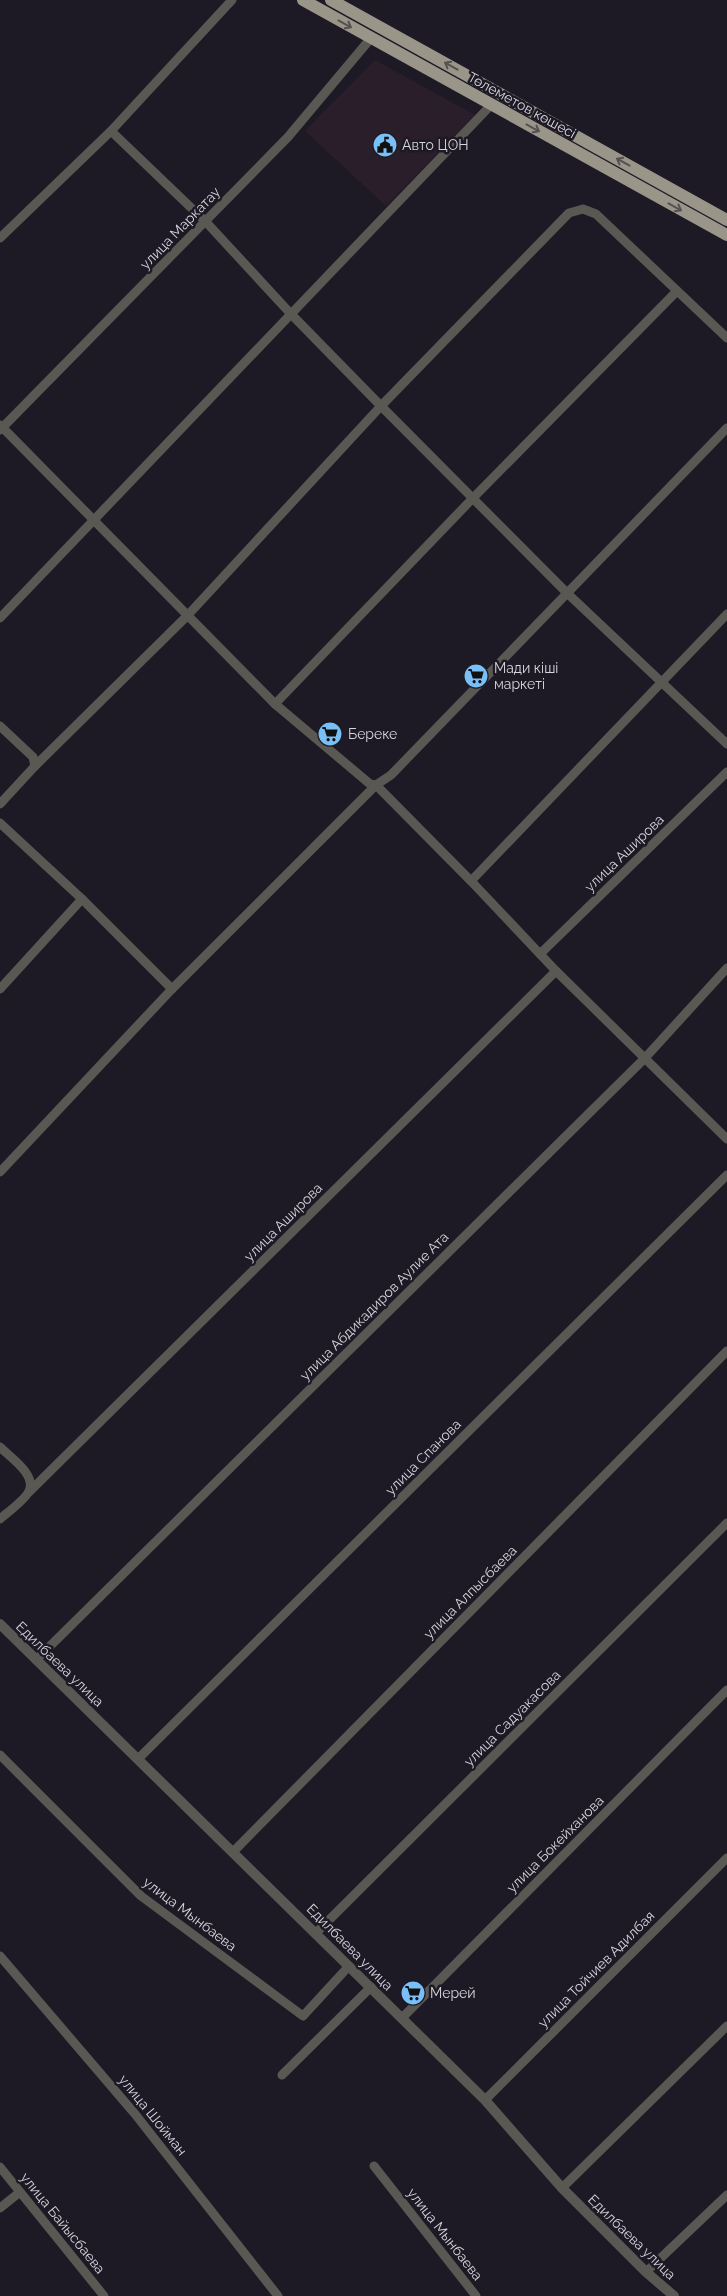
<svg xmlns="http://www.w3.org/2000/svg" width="727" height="2296" font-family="Raleway,sans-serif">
<rect width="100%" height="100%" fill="#1d1a25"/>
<path fill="#2b1e2b" d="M375 60 475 115 386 206 305 131Z"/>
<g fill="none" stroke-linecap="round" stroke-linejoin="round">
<g stroke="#5a5852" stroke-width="9">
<path d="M111 131 206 222 290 313 381 406 567 593 727 744"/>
<path d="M0 238 111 131 232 0"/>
<path d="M0 425 275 704 370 784 376 785 391 775 727 428"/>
<path d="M0 430 288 137 371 38"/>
<path d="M0 618 492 104"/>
<path d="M275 704 472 499 677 291"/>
<path d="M0 726 33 757 35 766 0 804"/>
<path d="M35 766 187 616 381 406 569 213 583 209 596 214 727 338"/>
<path d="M0 823 82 899 172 989"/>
<path d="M471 881 727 614"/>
<path d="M540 954 727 772"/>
<path d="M0 989 82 899"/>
<path d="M0 1172 172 989 376 785 471 881 556 971 727 1139"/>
<path d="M0 1447C10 1457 37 1475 29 1491 26 1499 7 1513 0 1519"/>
<path d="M29 1492 556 971"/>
<path d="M36 1660 645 1058 727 968"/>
<path d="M0 1755 141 1896 303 2016 349 1966"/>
<path d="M138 1759 727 1175"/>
<path d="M233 1852 727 1351"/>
<path d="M316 1933 727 1523"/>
<path d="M0 1956 135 2114 278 2296"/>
<path d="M402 2018 727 1690"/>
<path d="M282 2075 371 1987"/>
<path d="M485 2100 727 1858"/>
<path d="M374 2166 476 2296"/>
<path d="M0 2167 104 2296"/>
<path d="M562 2188 727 2026"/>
<path d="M0 2208 20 2192"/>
<path d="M646 2272 727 2195"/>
</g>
<path stroke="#5a5852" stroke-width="10" d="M0 1624 485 2100 562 2188 646 2272 674 2296"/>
<g stroke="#9a9589" stroke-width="12">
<path d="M303 0 727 235"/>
<path d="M331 0 727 220"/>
</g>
</g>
<defs><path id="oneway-shaft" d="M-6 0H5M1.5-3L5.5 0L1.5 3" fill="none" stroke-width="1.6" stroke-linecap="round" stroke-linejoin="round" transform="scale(1.25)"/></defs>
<g stroke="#555152">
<use href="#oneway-shaft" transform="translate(345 24) rotate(29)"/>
<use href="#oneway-shaft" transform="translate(451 66) rotate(-151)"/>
<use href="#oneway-shaft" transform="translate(533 128) rotate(29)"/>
<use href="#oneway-shaft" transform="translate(623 162) rotate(-151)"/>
<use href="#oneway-shaft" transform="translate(675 207) rotate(29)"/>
</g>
<defs>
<symbol id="civic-disc" viewBox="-11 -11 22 22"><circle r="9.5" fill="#79bff8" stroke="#1d1a25"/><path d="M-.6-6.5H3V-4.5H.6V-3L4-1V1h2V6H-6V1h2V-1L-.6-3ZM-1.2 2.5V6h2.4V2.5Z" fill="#111"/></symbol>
<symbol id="supermarket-disc" viewBox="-11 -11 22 22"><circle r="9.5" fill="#79bff8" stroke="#1d1a25"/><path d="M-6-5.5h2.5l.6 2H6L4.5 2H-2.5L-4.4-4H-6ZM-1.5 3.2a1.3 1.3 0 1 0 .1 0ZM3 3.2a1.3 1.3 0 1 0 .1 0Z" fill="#111"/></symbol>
</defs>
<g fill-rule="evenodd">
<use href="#civic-disc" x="371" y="131" width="28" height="28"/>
<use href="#supermarket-disc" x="462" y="662" width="28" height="28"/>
<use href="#supermarket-disc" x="316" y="720" width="28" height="28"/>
<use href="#supermarket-disc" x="399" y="1979" width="28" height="28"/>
</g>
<g text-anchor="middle" stroke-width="5" stroke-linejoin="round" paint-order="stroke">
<g font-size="14" fill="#d7d5dd" stroke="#1d1a25">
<text transform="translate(522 105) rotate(29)" y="5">Төлеметов көшесі</text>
<text transform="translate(180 228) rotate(-46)" y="5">улица Маркатау</text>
<text transform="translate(624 853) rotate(-44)" y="5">улица Аширова</text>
<text transform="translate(283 1222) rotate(-45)" y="5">улица Аширова</text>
<text transform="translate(374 1306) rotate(-45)" y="5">улица Абдикадиров Аулие Ата</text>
<text transform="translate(423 1457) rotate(-45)" y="5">улица Спанова</text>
<text transform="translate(470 1592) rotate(-45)" y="5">улица Алпысбаева</text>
<text transform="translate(60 1664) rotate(44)" y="5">Едилбаева улица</text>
<text transform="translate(512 1718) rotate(-45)" y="5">улица Садуакасова</text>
<text transform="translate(555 1844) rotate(-45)" y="5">улица Бокейханова</text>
<text transform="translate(190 1914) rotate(37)" y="5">улица Мынбаева</text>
<text transform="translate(350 1947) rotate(45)" y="5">Едилбаева улица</text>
<text transform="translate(596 1969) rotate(-45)" y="5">улица Тойчиев Адилбая</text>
<text transform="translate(153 2115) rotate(51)" y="5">улица Шойман</text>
<text transform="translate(63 2223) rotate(51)" y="5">улица Байысбаева</text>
<text transform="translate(445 2234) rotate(52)" y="5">улица Мынбаева</text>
<text transform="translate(632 2237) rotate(44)" y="5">Едилбаева улица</text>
</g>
<g font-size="14" fill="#d7d5dd" stroke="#1d1a25" text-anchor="start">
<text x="402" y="150">Авто ЦОН</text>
<text x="494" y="673">Мади кіші<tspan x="494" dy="16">маркеті</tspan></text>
<text x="348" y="739">Береке</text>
<text x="430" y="1998">Мерей</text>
</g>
</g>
</svg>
